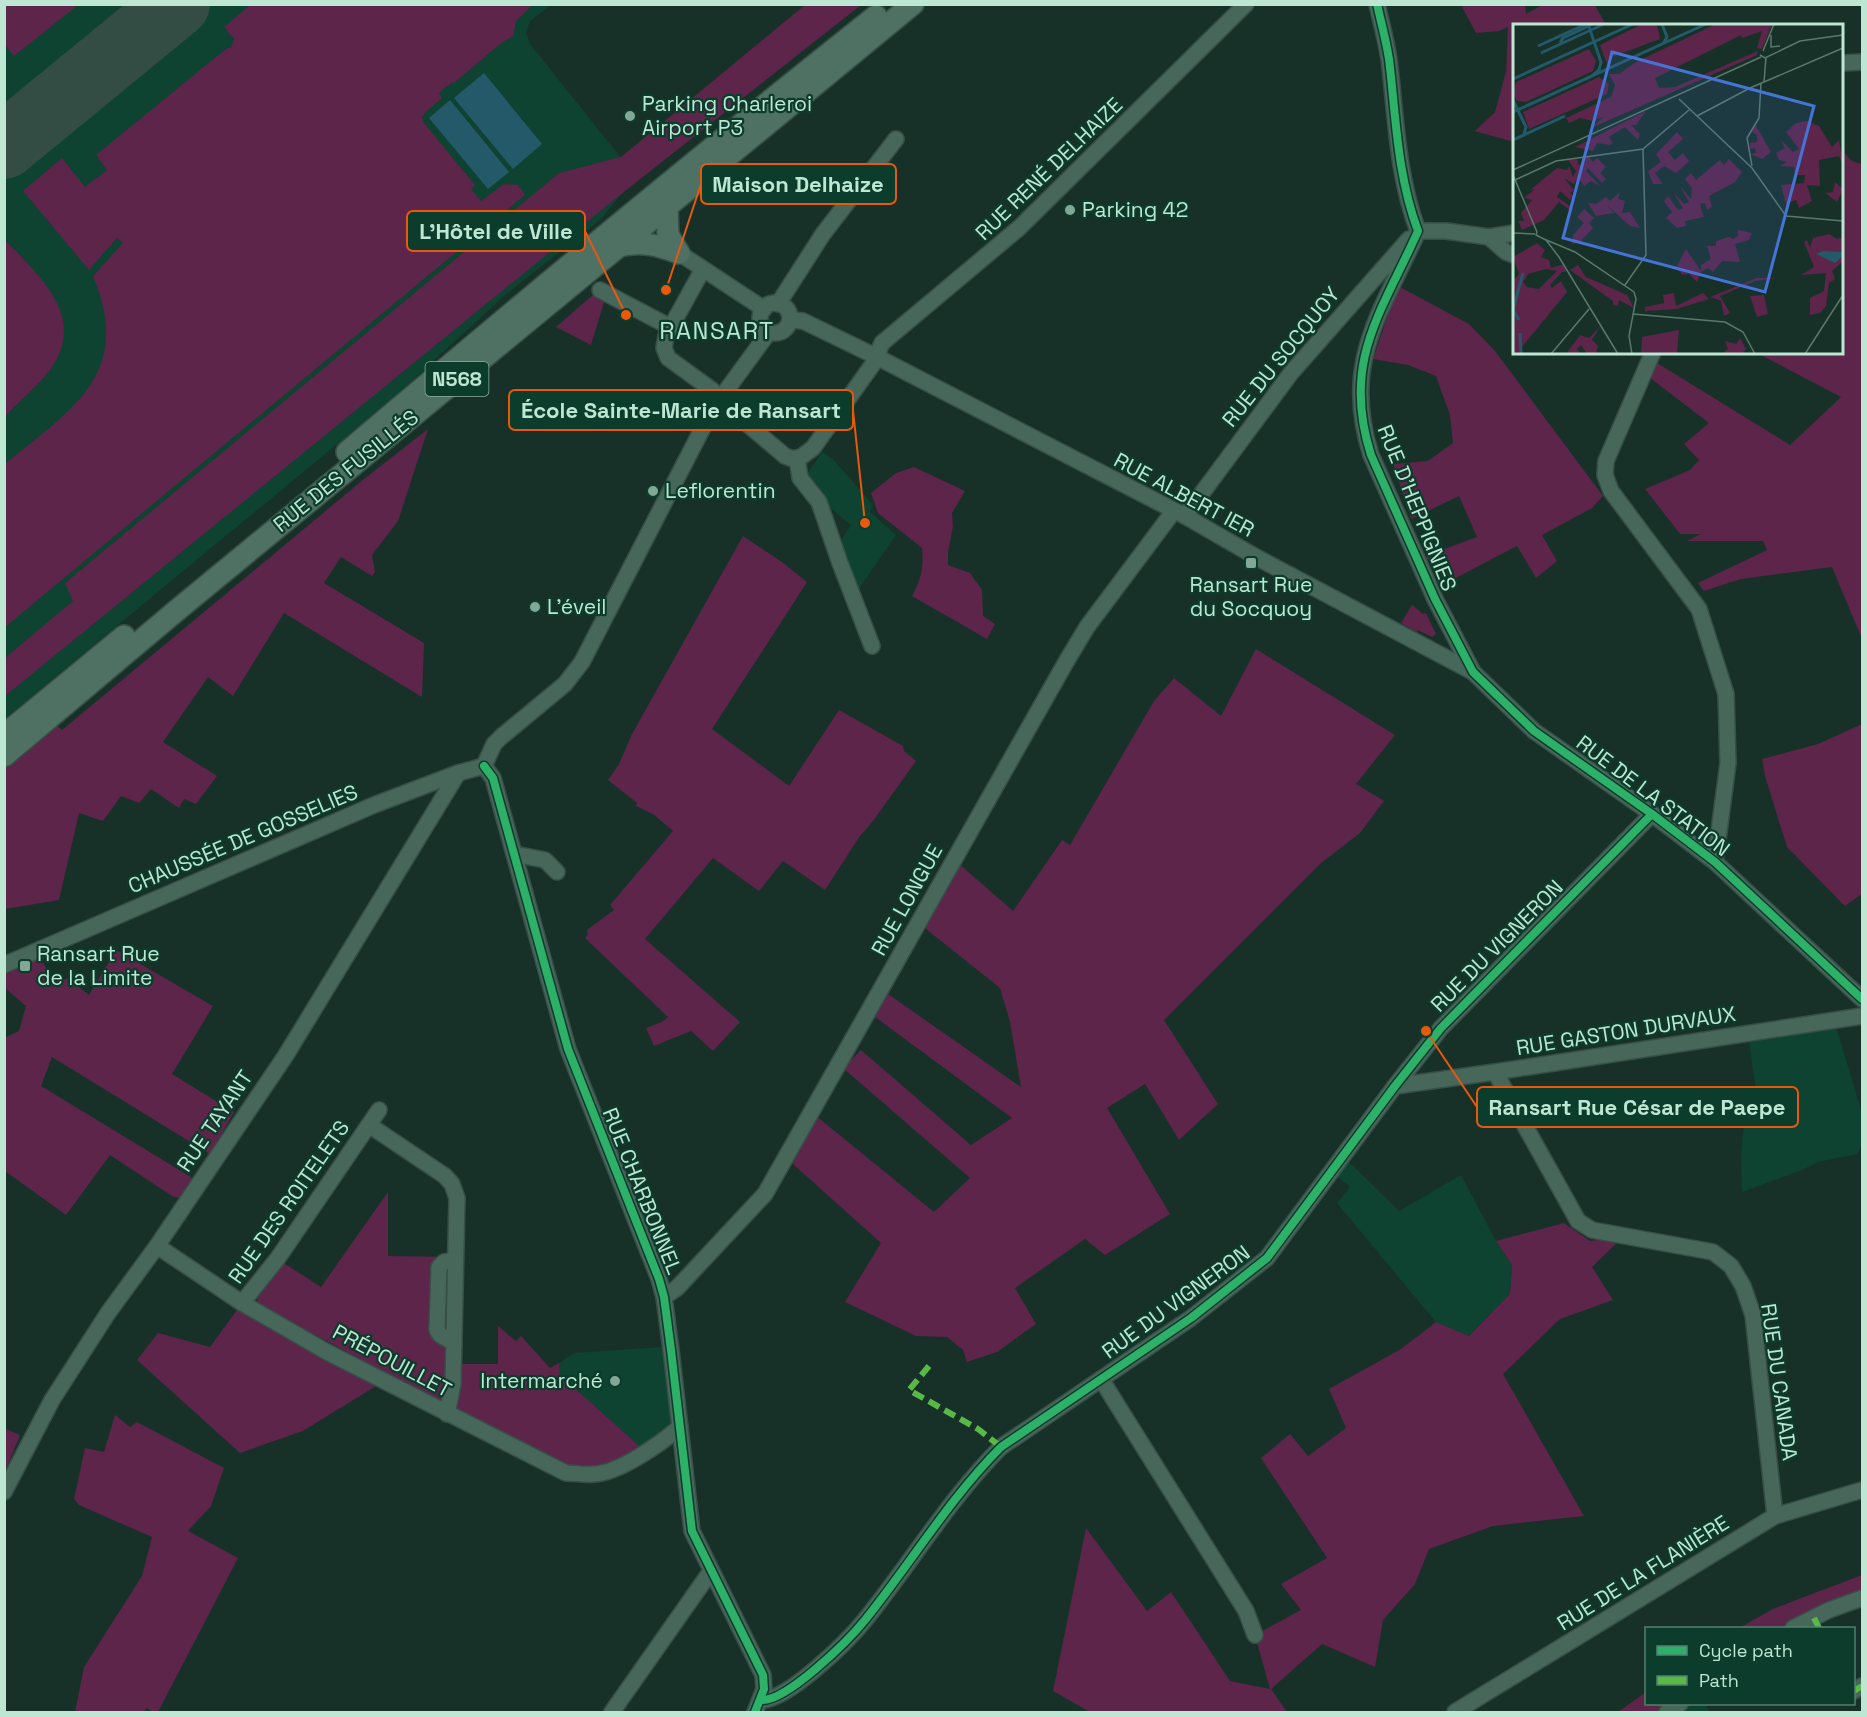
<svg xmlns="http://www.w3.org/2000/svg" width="1867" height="1717" font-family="'Space Grotesk',sans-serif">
<rect width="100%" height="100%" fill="#173128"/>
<g fill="#0e4231">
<path d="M5 5H551L530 21 526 33 530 44 637 178 620 195 601 219 504 296 399 393 5 718Z"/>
<path d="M822 452 833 459 873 505 870 512 896 535 856 593 837 546 851 525 823 502 814 483 805 477Z"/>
<path d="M1834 1020 1862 1113V1144L1857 1154 1818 1162 1802 1170 1742 1192 1741 1156 1746 1102 1757 1097 1748 1034Z"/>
<path d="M1348 1161 1399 1211 1461 1175 1496 1241 1512 1265 1510 1294 1469 1336 1436 1322 1337 1203 1350 1187 1336 1176Z"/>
<path d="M662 1347 671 1350 680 1427 646 1452 559 1375V1363L574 1353Z"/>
<path d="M1679 1704H1705L1710 1712H1665Z"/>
</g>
<g fill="#5c2549">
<path d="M5 4H78V5L14 56 5 45Z"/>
<path d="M251 4 532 5 516 21 513 36 500 44 454 83 452 82 439 93 442 98 426 112 422 117 424 123 475 185 471 189 481 201 504 184 518 185 525 195 5 627V464C72 409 134 374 93 276L123 243 117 238 89 270 23 191 62 158 85 187 107 170 96 155 227 48H231L234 39 224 27Z"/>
<path d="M806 4 861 5 620 195 5 696V658L73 601 65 583 559 173 621 157Z"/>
<path d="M1461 5H1525L1526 14 1542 5H1595L1606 25 1514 26V142L1475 131 1495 112 1506 72 1508 27 1499 31 1476 33Z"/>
<path d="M1842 150 1852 161 1862 164V639L1832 567 1741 579 1704 591 1698 583 1767 550 1763 541H1687L1701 534H1680L1645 489 1690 470 1699 460 1684 444 1709 423 1650 378 1657 363 1790 445 1841 397 1757 353 1842 352Z"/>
<path d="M5 241C16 250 25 260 34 271 61 300 77 333 50 370 37 387 19 401 5 417Z"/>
<path d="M1398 286 1469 324 1495 351 1603 496 1592 508 1542 535 1557 561 1536 578 1517 546 1446 583 1425 556 1477 537 1459 496 1411 519 1393 464 1428 461 1453 443 1450 415 1436 376 1408 365 1373 359Z"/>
<path d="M595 293 605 299 591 345 556 327Z"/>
<path d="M428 429 398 521 372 555 375 572 372 576 341 557 324 583 424 643 422 697 284 613 233 696 208 677 163 742 217 776 196 804 184 799 179 808 151 789 139 803 121 796 103 821 79 813 59 900 5 909V768L56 725 62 730 364 479Z"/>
<path d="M914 467 965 491 952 513 953 526 948 552V565L970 573 982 590 983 616 995 624 987 639 912 596C921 580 924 567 922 548L878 513 871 493 896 473Z"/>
<path d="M743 536 782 562 807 582 712 729 789 786 839 710 903 746 904 751 916 761 873 821 860 836 825 890 783 861 759 891 713 858 645 939 740 1022 713 1051 691 1031 654 1046 646 1028 662 1022 668 1017 585 938 588 934 587 930 614 910 610 905 673 831 653 814 636 806 637 803 608 780 619 764 632 734Z"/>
<path d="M1412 605 1423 614 1426 613 1436 634 1432 637 1418 630 1417 632 1401 623Z"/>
<path d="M1256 649 1395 735 1356 784 1384 801 1360 833 1321 863 1164 1020 1218 1104 1179 1140 1145 1084 1107 1108 1170 1214 1105 1255 1085 1239 1015 1288 1036 1324 997 1352 967 1362 963 1350 947 1337 916 1336 845 1302 881 1243 794 1165 790 1156 815 1115 934 1212 970 1178 843 1068 861 1050 971 1145 1012 1118 875 1017 888 994 1021 1087 1010 1022 1000 988 921 925 957 862 1013 911 1062 840 1070 845 1154 701 1174 678 1221 716Z"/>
<path d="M1862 724V894L1845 906 1787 847 1765 776 1762 759 1818 744Z"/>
<path d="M116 950 213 1006 172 1074 234 1112 210 1154 52 1057 41 1086 199 1182 183 1199 172 1196 110 1155 66 1215 5 1171 4 1038 19 1031 26 1006 5 988V974L40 958 56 984 67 978 89 995Z"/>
<path d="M388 1192V1256L455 1257 452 1389 440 1402 258 1304 257 1297 282 1262 321 1287Z"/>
<path d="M1564 1223 1590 1241 1624 1236 1592 1267 1613 1300 1560 1319 1503 1374 1584 1516 1493 1526 1429 1549 1415 1584 1383 1620 1375 1667 1322 1644 1271 1689 1287 1712H1090L1053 1691 1086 1528 1147 1611 1171 1592 1230 1681 1270 1689 1255 1635 1301 1610 1281 1584 1327 1558 1261 1458 1290 1434 1308 1456 1346 1428 1329 1389 1401 1349 1436 1322 1469 1336 1510 1294 1512 1265 1496 1241Z"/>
<path d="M242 1303 384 1381 303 1431 240 1453 137 1360 158 1333 210 1347Z"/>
<path d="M498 1326 516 1341 521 1336 550 1368 559 1363 560 1375 646 1452 596 1474 554 1462 456 1415 459 1364H498Z"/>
<path d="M115 1415 130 1427 137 1422 224 1468 211 1506 188 1531 238 1558 158 1712H153L147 1708 143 1712H75L84 1667 142 1576 152 1537 79 1505 74 1499 85 1448 104 1452Z"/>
<path d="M4 1428 20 1435 7 1467H5Z"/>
<path d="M1862 1575V1591L1837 1601 1783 1628H1739L1773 1609Z"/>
<path d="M1646 1692V1704H1675L1662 1712H1618Z"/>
</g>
<g fill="#24596a">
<path d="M484 73 542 144 513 169 454 98Z"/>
<path d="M450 100 509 172 488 189 429 118Z"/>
</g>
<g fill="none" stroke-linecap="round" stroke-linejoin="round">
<path stroke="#334d44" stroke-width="66" d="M4 146 177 4"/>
<defs>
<g id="minor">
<path d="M1377 4C1381 22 1386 40 1389 59 1396 117 1397 175 1418 231 1382 312 1341 361 1371 455L1435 599 1473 672 1534 731 1652 814 1715 862 1862 999"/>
<path d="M1842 63 1862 62"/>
<path d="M1418 231H1446L1489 237 1514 233"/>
<path d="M1489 237 1506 252 1514 255"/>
<path d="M679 253 764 309"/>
<path d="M703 269 666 336 664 348 668 358 712 390 725 405 785 456 793 459 801 457 813 448 873 364 882 343 1019 228 1246 4"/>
<path d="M600 290 672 328"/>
<circle cx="775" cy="318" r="15"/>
<path d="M778 304 823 234 896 139"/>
<path d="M790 320 803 321 875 356 1185 516 1256 557 1473 672"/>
<path d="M1653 352 1606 461 1605 475 1611 491 1699 609 1726 694 1728 763 1715 862"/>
<path d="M797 458 800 478 819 502 840 563 872 646"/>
<path d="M1185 516 1291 373 1409 239"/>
<path d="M484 766 493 778 568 1049 659 1279 664 1297 671 1350 692 1531 763 1675 764 1689 755 1712"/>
<path d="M484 766 494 744 501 737 565 684 582 662 712 410 769 332"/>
<path d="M514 854 545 860 557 872"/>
<path d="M4 965 374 805 458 773 484 766"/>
<path d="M1495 1072 1578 1221 1592 1230 1713 1252 1731 1266 1743 1286 1753 1315 1775 1516"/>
<path d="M1395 1086 1495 1072 1862 1016"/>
<path d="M369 1125 445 1176 452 1184 457 1198 453 1384 447 1414"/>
<path d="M157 1246 242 1303 327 1352 566 1473C575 1473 585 1475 594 1474 620 1473 661 1443 680 1427"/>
<path d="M664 1297 677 1288 765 1194 1066 662 1087 627 1173 512"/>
<path d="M242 1303 278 1258 379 1110"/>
<path d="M454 1343 440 1335 437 1330 439 1267 444 1262 455 1260"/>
<path d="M1101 1379 1246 1611 1255 1635"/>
<path d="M4 1492 52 1400 108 1313 157 1246 286 1055 458 773"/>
<path d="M1793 1628 1829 1610 1862 1598"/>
<path d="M1854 1691 1862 1686"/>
<path d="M761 1700C786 1702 848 1641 865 1620 911 1563 949 1499 1001 1447L1191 1318 1267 1258 1395 1086 1441 1028 1652 814"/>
<path d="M612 1712 711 1571"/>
<path d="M1455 1712 1775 1516 1862 1490"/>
<path d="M1667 1712 1680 1704"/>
</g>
<g id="highway">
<path d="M667 206 668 235 679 253"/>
<path d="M619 246C642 241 658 245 679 253"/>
<path d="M347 452C521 304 697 158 876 16"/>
<path d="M4 735 124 636"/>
<path d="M4 756 176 611 913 4"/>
</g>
</defs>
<use href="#minor" stroke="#374f46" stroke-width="18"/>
<use href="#highway" stroke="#374f46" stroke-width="24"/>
<use href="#minor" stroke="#47675b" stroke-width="15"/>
<use href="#highway" stroke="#4e7164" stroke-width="21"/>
<g stroke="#58b947" stroke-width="6" stroke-dasharray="12 6" stroke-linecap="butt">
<path d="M929 1366 909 1390 978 1429 1001 1447"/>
<path d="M1814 1618 1819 1628"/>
<path d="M1854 1691 1862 1686"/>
</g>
<defs>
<g id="cycleway">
<path d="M1377 4C1381 22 1386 40 1389 59 1396 117 1397 175 1418 231 1382 312 1341 361 1371 455L1435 599 1473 672 1534 731 1652 814 1715 862 1862 999"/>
<path d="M484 766 493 778 568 1049 659 1279 664 1297 671 1350 692 1531 763 1675 764 1689 755 1712"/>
<path d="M761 1700C786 1702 848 1641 865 1620 911 1563 949 1499 1001 1447L1191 1318 1267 1258 1395 1086 1441 1028 1652 814"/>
</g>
</defs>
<use href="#cycleway" stroke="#0c3c2b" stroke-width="11"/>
<use href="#cycleway" stroke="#2db169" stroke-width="8"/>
</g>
<g fill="#83a797" stroke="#0c3c2b" stroke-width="2">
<circle cx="630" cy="116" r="6"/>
<circle cx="1070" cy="210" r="6"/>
<circle cx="653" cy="491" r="6"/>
<rect x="1245" y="557" width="12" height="12" rx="3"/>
<circle cx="535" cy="607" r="6"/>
<rect x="19" y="960" width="12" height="12" rx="3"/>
<circle cx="615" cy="1381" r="6"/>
</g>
<g text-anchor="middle" stroke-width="4.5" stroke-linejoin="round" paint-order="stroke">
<rect fill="#0c3c2b" stroke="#88b3a1" stroke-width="1.5" x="425.5" y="362" width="63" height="34" rx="4.5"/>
<g font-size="20" font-weight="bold" fill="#bde6d3">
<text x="457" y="386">N568</text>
</g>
<g font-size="21" fill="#bde6d3" stroke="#0c3c2b" text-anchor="start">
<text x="642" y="111">Parking Charleroi<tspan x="642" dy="24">Airport P3</tspan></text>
<text x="1082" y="217">Parking 42</text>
<text x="665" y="498">Leflorentin</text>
<text x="1251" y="592" text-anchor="middle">Ransart Rue<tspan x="1251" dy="24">du Socquoy</tspan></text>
<text x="547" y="614">L'éveil</text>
<text x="37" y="961">Ransart Rue<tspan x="37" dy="24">de la Limite</tspan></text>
<text x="603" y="1388" text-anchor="end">Intermarché</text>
</g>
<g font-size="21" fill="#bde6d3" stroke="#0c3c2b">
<text transform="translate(1049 169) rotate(-44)" y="7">RUE RENÉ DELHAIZE</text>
<text transform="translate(1281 357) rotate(-51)" y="7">RUE DU SOCQUOY</text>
<text transform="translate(346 471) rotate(-39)" y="7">RUE DES FUSILLÉS</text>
<text transform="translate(1184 495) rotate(28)" y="7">RUE ALBERT IER</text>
<text transform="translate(1417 508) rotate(68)" y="7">RUE D'HEPPIGNIES</text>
<text transform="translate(1653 796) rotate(37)" y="7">RUE DE LA STATION</text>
<text transform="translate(243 839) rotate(-23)" y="7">CHAUSSÉE DE GOSSELIES</text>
<text transform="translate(907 900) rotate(-61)" y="7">RUE LONGUE</text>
<text transform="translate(1497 946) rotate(-45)" y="7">RUE DU VIGNERON</text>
<text transform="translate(1626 1031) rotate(-9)" y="7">RUE GASTON DURVAUX</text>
<text transform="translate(215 1121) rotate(-56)" y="7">RUE TAYANT</text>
<text transform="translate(642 1191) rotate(68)" y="7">RUE CHARBONNEL</text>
<text transform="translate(289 1202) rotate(-55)" y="7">RUE DES ROITELETS</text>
<text transform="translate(1176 1302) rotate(-36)" y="7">RUE DU VIGNERON</text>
<text transform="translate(392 1361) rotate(28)" y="7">PRÉPOUILLET</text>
<text transform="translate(1779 1382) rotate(82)" y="7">RUE DU CANADA</text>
<text transform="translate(1643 1573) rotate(-32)" y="7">RUE DE LA FLANIÈRE</text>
</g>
<g font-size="24" letter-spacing="1.5" fill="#bde6d3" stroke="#0c3c2b">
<text x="717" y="339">RANSART</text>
</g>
</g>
<g transform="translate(1513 24)">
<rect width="330" height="330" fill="#173128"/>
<path d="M129 0H144L147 15 96 34 94 40 87 21ZM203 0H259L249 25 244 24 249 7 229 14 228 11 142 54 146 64 162 63 245 27 244 31 78 104 90 93 80 97 67 94 56 99 53 94 98 73 102 61 96 50H106L123 38ZM76 25 83 37 80 47 13 78 4 77 0 70 3 58ZM86 53 96 60 94 70 16 105 10 88ZM133 87 123 101H118L127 110 125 116 112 103 96 113 100 119 97 121 84 119 80 127 62 123ZM294 97 306 102 319 123 326 116 330 141 326 132 306 136 307 162 294 161 299 177 286 184 283 176 273 180 268 161 291 159 292 151H282L281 143 267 142 274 138 266 136 263 129 272 124 268 116 280 128 286 125 273 108 283 99ZM242 100 258 128 249 135 237 130 243 129 242 124 237 125V119L244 118V111L237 107ZM164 108 170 115 155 128 162 136 170 129 176 137 163 149 151 142 142 149 150 160H140L135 147 148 138 143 130ZM76 133 80 138 84 134 93 143 87 149 93 155 89 159 75 144 73 147 87 162 78 157 71 162 65 153 61 160 51 154 61 166 57 169 60 172 57 176 47 167 44 173 60 184 58 187 46 178 31 196 9 206 5 197H11L8 189 19 176 11 174 22 165 17 166 44 144 54 146 56 142 60 153 63 147 55 136 64 135 66 141 73 138 70 134ZM216 135 229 148 222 158 196 172 199 183 194 186 192 179 187 180 191 193 172 197 173 202 164 204 153 194 159 188 151 177 155 172 165 186 170 184 160 168 171 180 176 178 167 162 178 175 179 164 172 155 178 149 183 156 207 136 211 141ZM322 158 330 165 324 178 312 169 320 168ZM107 168 105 175 112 177 109 189 117 188 127 204 117 202 94 181 101 189 83 192 75 179 83 180 93 173 97 177ZM71 185 81 194 76 199 80 204 67 218 59 220 60 211 71 199 64 193ZM225 206 239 209 236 216 222 220 227 238 209 237 200 248 195 244 188 248 184 258 176 250 169 251 164 242 173 225 188 247V241L198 235 194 222H203V217L216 213 220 215 225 212ZM316 210 324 215 330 213V237L319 247 322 255 316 259 313 282 307 289 297 291V274L311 267 313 249 288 251 301 243 291 218 294 216 297 224 300 214ZM24 219 32 226 28 233 36 236 38 244 51 240 53 248H49L37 261 39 264 48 257 54 268 9 323 10 330H0V257L6 250 0 233ZM33 245 44 247 26 265 14 263 10 258 15 250ZM65 241 73 253 114 271 121 284 106 276 105 282 100 281V277L57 246ZM244 254H263L242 257 207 272 217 289 211 292 208 277 197 273ZM161 269 163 282 190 269 196 275 164 285 132 287V283L151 279 150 271ZM251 271 255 290 244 293 237 272ZM87 303 79 316 85 322 83 330H74L68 321 64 325 68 330H53L67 311 76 314ZM166 306 164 329 128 330 129 313ZM227 314 233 325 229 330H209L215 325 212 317 223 320Z" fill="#5c2549" fill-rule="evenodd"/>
<path d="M310 227 330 228V232L322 239 303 230Z" fill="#24596a"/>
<path fill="none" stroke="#24596a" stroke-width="3" d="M75 0 88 38 86 46 79 52M149 0 154 13 150 20M47 19 50 14 80 0M25 22 73 0M28 29 91 0M0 55 120 0M0 76 13 103 11 110M0 88 193 0M0 116 52 92M6 296 0 286 10 249M7 309 8 330"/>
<path fill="none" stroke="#59796c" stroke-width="1.5" d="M258 11V23L267 22M250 27 261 0M247 31 252 34 287 17 330 11M251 58 253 33M166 75 239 144 273 192 330 197M184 92 237 64 330 24M239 142 234 114 246 94 248 59M0 146 248 33M0 151 24 208M2 156 43 137 130 125 176 86M24 208 23 211 33 216 46 233 105 330M0 209 22 210M31 215 62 228 121 268 123 275 116 312 119 330M112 261 133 231 130 125M120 290 212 298 230 308 242 330M38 330 76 285M292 330 330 271"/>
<path fill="#4574d7" fill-opacity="0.15" stroke="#4574d7" stroke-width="3" d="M99 28 301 82 252 268 50 214Z"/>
<rect width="330" height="330" fill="none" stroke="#bde6d3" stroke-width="3"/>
</g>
<path fill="none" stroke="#e8590c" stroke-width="2" d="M666 290L701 184M626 315L585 231M865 523L853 410M1426 1031L1477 1107"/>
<g fill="#e8590c" stroke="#0c3c2b" stroke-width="2">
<circle cx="666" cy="290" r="6"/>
<circle cx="626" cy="315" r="6"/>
<circle cx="865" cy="523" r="6"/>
<circle cx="1426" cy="1031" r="6"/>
</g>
<g fill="#0c3c2b" stroke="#e8590c" stroke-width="2">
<rect x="701" y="164" width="195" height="40" rx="6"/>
<rect x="407" y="211" width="178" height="40" rx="6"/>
<rect x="509" y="390" width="344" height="40" rx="6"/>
<rect x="1477" y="1087" width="321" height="40" rx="6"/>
</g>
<g font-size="22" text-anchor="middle" font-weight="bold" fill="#bde6d3">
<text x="798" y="192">Maison Delhaize</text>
<text x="496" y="239">L'Hôtel de Ville</text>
<text x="681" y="418">École Sainte-Marie de Ransart</text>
<text x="1637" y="1115">Ransart Rue César de Paepe</text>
</g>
<rect width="1867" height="1717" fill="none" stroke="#bde6d3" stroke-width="12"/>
<rect x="1645" y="1627" width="210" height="78" fill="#0c3c2b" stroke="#53806e" stroke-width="1.5"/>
<rect x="1657" y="1646" width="30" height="9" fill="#2db169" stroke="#53806e" stroke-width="1.5"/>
<text x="1699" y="1657" font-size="18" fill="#bde6d3">Cycle path</text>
<rect x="1657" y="1676" width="30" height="9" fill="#58b947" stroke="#53806e" stroke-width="1.5"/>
<text x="1699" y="1687" font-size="18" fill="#bde6d3">Path</text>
</svg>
